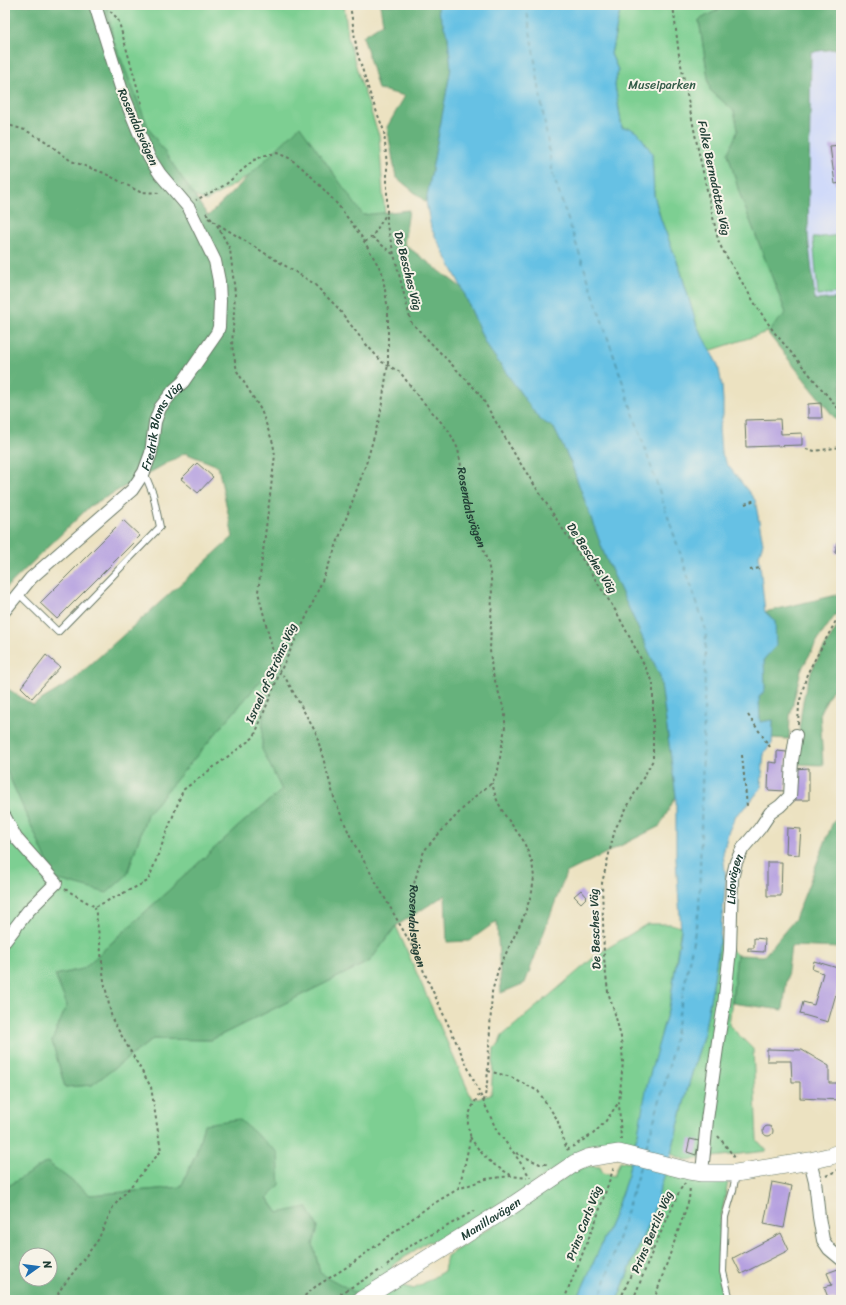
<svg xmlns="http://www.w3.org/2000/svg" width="846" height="1305" font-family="Sriracha,sans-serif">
<rect width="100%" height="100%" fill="#f7f3e8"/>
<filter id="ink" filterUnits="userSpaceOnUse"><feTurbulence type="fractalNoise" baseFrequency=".025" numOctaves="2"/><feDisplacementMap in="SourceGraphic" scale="8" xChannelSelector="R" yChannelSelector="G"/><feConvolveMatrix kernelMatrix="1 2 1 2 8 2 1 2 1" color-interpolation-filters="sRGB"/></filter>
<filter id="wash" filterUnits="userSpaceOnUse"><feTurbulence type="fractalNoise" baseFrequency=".012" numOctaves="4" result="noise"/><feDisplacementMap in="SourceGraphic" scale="16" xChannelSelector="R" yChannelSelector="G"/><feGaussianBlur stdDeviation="0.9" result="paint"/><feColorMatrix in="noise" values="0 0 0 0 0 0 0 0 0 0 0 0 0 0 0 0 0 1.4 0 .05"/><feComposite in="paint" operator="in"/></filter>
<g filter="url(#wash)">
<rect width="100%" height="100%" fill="#ece2c1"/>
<path fill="#d0daf9" d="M841 49V298L815 300 808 236 811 52Z"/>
<g fill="#7dcf92" stroke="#4e8663">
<path d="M100 5H344L348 38 358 73 379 136 383 195 388 241 274 161 206 201 190 194 150 149Z"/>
<path d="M619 5H727L699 20 710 90 734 111 739 130 728 153 739 192 786 313 767 332 709 351 697 326 680 269 661 220 654 195 652 153 622 128 615 85 618 70 611 54 620 11Z"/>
<path d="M841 235V293L818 295 813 238Z"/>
<path d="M264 677 262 749 282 790 241 824 83 969 55 975 67 1005 52 1041 65 1087 92 1085 153 1039 211 1040 370 961 396 926 472 1099 491 1095 494 1048 498 1046 502 1036 598 954 647 924H671L681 927 670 1003 662 1031 638 1133 632 1151 603 1144 590 1145 573 1156 521 1193 443 1241 427 1242 392 1266V1273L358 1294 320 1274 313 1244 318 1227 278 1213 267 1197 280 1185 204 1125 196 1154 181 1187 90 1195 47 1162 5 1188V767L55 879 127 875 147 814Z"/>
<path d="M720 938 737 955 729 1025 753 1049 757 1140 767 1151 686 1160 671 1154 688 1087 704 1033 714 979Z"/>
<path d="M620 1161 630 1163 628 1175 613 1218 577 1300H376L399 1285 414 1289 444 1271 447 1256 575 1171 588 1166 600 1167 603 1173 614 1176Z"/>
<path d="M665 1172 694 1181 728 1182 720 1223 719 1268 727 1300H617L654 1209Z"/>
</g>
<g fill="#66b27c" stroke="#427858" fill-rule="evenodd">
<path d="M5 5H107L113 39 149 129 208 216 300 126 363 215 409 210 404 244 462 288 485 343 539 419 554 428 571 463 605 556 660 676 676 796 660 826 566 873 525 983 501 993 497 921 469 941 447 942 445 895 396 926 370 961 211 1040 153 1039 92 1085 65 1087 52 1041 67 1005 55 975 83 969 241 824 282 790 262 749 264 677 147 814 127 875 107 893 55 879 5 767V687L33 705 71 682 233 537 218 466 185 453 90 506 5 589Z"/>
<path d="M380 5H439L438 10 448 37 451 68 426 202 396 177 387 127 405 96 378 89 363 36 383 23Z"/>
<path d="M727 5H841V48L811 52 808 236 815 300 841 298V426L767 332 786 313 739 192 728 153 738 130 734 111 710 90 699 20Z"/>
<path d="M841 594V607L819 638 801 670 790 716 789 739 772 738 773 720 760 722 759 697 765 690 764 659 775 621 765 612Z"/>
<path d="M841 620V680L831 692 820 712 823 765 796 764C799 736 800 707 808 680 815 659 830 640 841 620Z"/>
<path d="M841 817V948L791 946 783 1010 732 1003 737 955 764 956 795 919 833 822Z"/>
<path d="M239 1119 278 1153 280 1185 267 1198 278 1213 307 1207 318 1227 313 1244 320 1273 358 1294 347 1300H5V1188L47 1162 90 1195 181 1187 196 1154 204 1124ZM26 1255H50V1279H26Z"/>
</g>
<path fill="#66c1e4" stroke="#427f8c" d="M439 5H619L620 11 611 54 618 70 615 85 622 128H630L639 134 652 153 654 195 661 220 680 269 697 326 718 365 722 386 723 401V415L719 428 721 452 727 464 755 500 763 543 759 555 765 612 775 621 776 646 764 659 765 690 759 697 760 722 773 720 772 744 764 752 761 788 747 806 736 815 728 833 723 854 726 879 720 938 714 979 704 1033 688 1087 671 1154 654 1209 617 1300H577L613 1218 628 1175 632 1151 638 1133 647 1085 670 1003 681 931 676 860V796L660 676 605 556 571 463 554 428 539 419 485 343 462 288 431 228 426 202 451 68 448 37 438 10Z"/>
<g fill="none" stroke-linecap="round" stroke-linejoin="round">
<g stroke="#315e60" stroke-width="1" stroke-dasharray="5 4" stroke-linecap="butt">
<path d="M526 5 553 175 706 630 699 910 667 1076 645 1151"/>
<path d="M598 1300 604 1286 640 1167"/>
</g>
</g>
<g id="blocks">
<g fill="#b6a1e0">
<path d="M841 145V183L835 184 830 146Z"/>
<path d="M821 403 822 418H808V404Z"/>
<path d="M780 419 781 434 802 433V445L746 447 745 420Z"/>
<path d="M197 463 213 477 198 493 181 479Z"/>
<path d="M123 520 140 536 57 619 40 603Z"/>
<path d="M840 540H841V554L835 553 837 542 840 543Z"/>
<path d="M46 655 60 667 32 698 21 687Z"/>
<path d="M777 751 787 752 785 791 768 790 769 762 777 763Z"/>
<path d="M809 768V800H795L794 769Z"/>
<path d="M787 828 801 829 799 855 786 854Z"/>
<path d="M767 862H782L781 896H767Z"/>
<path d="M581 890 587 897 581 903 574 896Z"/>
<path d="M754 938 765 939 764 952 748 951V948H754Z"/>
<path d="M814 961 841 969V980H840L828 1022 800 1014 803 1002 814 1005 823 973 812 969Z"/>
<path d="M767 1049 802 1050 829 1066V1083H839L840 1100 800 1098V1082H792L791 1061H767Z"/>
<circle cx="768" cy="1131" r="5"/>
<path d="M690 1139 699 1141 696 1155 687 1152Z"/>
<path d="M772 1182 792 1186 784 1228 764 1224Z"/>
<path d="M781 1233 789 1250 741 1274 733 1258Z"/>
<path d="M838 1269 841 1278V1300H829L824 1287 832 1285 827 1273Z"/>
</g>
</g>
</g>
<g filter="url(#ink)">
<use href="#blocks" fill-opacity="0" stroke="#677765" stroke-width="1"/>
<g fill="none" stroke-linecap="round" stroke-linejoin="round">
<defs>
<g id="lane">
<path d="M19 594 58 632 160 527 153 494 144 472"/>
<path d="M730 1300 723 1272 725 1217 733 1190 736 1174"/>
</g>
<g id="street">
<path id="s2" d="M5 610 31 578 132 490 144 472 151 453 155 422 160 408 174 390 183 382 217 333 219 327 220 301 219 281 215 261 189 208 160 174 149 157 122 91 95 5"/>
<path d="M5 817 16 838 56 883 28 911 5 941"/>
<path d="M810 1161 815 1181 819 1217 823 1240 829 1249 841 1259"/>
<path id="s3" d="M702 1173 707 1120 718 1041 724 1005 730 950 732 879 736 862 743 848 760 828 770 813 780 806 790 796 792 761 796 735"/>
</g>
<g id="secondary">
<path id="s4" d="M361 1300 513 1205 575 1163 587 1158 619 1153 689 1171 702 1173H736L810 1161 831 1156 841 1152"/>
</g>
</defs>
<use href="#lane" stroke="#677765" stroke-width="8"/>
<use href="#street" stroke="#677765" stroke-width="14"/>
<use href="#secondary" stroke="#677765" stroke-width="18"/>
<g stroke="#677765" stroke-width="2" stroke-dasharray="3 3" stroke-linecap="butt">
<path d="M350 5 357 52 371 97 384 131 387 167V226L411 322 479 393 517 458 617 613 653 682V760L615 829 602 883 604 958 608 992 615 1014 621 1037 623 1062 619 1102 621 1140"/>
<path d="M673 5 679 55 698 149 718 240 722 249 757 307 774 332 841 412"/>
<path d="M110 11 118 19 142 104"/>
<path d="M5 124 25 130 45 141 71 161 104 173 140 192 161 193"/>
<path d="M206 213 212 220"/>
<path id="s1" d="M208 218 313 283 337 307 364 342 382 362 400 372 417 395 449 431 458 449 469 511 488 563 491 578 492 594 490 650 492 671 505 713V727L498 770 492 783 473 798 433 840 424 851 419 866 414 884 413 927 418 956 424 972 497 1131 514 1153 530 1177"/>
<path d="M217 225 230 249 235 293 232 346 237 371 261 410 273 443 275 455 258 592 273 652 280 672 286 679 316 733 335 801 352 840 416 953"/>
<path d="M372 237 394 255"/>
<path d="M365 242 372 237 387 213"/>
<path d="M806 449 815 451 841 447"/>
<path d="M745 504 755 500"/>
<path d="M750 570 760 568"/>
<path d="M748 715 770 747"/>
<path d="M798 724 799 704 807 674 837 619 841 614"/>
<path d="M742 755 747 806"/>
<path d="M65 889 95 907 148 881 183 790 254 737 280 672 311 607 332 557 366 464 380 416 388 364V311L385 290 382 272 361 236 338 205 313 178 300 166 289 158 277 153 266 155 254 160 225 185 196 200"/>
<path d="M488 1071 511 1077 538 1091 557 1119 567 1150"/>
<path d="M484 1101 487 1085 492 992 498 970 524 916 532 892 534 877 532 862 523 840 504 814 496 798 492 783"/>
<path d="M718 1136 736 1159"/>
<path d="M470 1137C483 1157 491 1164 511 1175"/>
<path d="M567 1150 593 1134 605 1122 619 1102"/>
<path d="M516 1153 540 1164H547"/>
<path d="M826 1176 838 1170"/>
<path d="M458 1189C463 1173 467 1156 470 1139 471 1135 469 1131 468 1127 467 1114 473 1105 479 1095"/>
<path d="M387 1266 398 1254 424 1237 433 1234 476 1210"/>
<path d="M55 1300 60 1290 98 1240 113 1207 161 1151 151 1087 112 1019 104 981 100 943 95 907"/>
<path d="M300 1300 315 1287 350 1265 428 1207 458 1189 486 1179 511 1176 527 1178"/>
<path d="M330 1300 382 1269"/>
<path d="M564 1300 596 1220 614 1167"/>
<path d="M620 1300 639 1256 652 1250"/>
<path d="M633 1300 653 1250 680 1190 685 1183"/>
<path d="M654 1300 689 1200 690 1186"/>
</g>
<use href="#lane" stroke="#fff" stroke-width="6"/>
<use href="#street" stroke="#fff" stroke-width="12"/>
<use href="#secondary" stroke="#fff" stroke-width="17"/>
</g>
</g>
<g text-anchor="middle" stroke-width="4" stroke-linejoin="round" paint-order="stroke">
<g font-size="12" fill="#325a47" stroke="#f7f3e8">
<text x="662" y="89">Museiparken</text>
</g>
<g font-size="12" fill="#1f3d34" stroke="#f7f3e8">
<text transform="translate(138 127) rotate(66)" y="4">Rosendalsvägen</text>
<text transform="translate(714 178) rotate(78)" y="4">Folke Bernadottes Väg</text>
<text transform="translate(408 271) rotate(76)" y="4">De Besches Väg</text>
<text dy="4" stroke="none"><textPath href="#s2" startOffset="247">Fredrik Bloms Väg</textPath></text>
<text dy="4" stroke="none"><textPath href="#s1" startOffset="406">Rosendalsvägen</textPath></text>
<text transform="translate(592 558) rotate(57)" y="4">De Besches Väg</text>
<text transform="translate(271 673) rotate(-66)" y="4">Israel af Ströms Väg</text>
<text dy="4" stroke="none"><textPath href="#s3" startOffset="296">Lidovägen</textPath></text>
<text dy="4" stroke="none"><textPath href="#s1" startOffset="862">Rosendalsvägen</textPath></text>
<text transform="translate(595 929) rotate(-92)" y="4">De Besches Väg</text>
<text dy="4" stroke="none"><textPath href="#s4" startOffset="153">Manillavägen</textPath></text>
<text transform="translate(584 1223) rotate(-69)" y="4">Prins Carls Väg</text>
<text transform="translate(652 1232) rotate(-67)" y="4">Prins Bertils Väg</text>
</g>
</g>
<rect width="846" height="1305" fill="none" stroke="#f7f3e8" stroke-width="20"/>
<g transform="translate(38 1267) rotate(76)"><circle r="19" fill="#f7f3e8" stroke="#a1aaa0"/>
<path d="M0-3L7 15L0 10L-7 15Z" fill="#1f6fb2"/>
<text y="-6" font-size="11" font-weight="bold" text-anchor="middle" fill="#1f3d34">N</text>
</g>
</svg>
